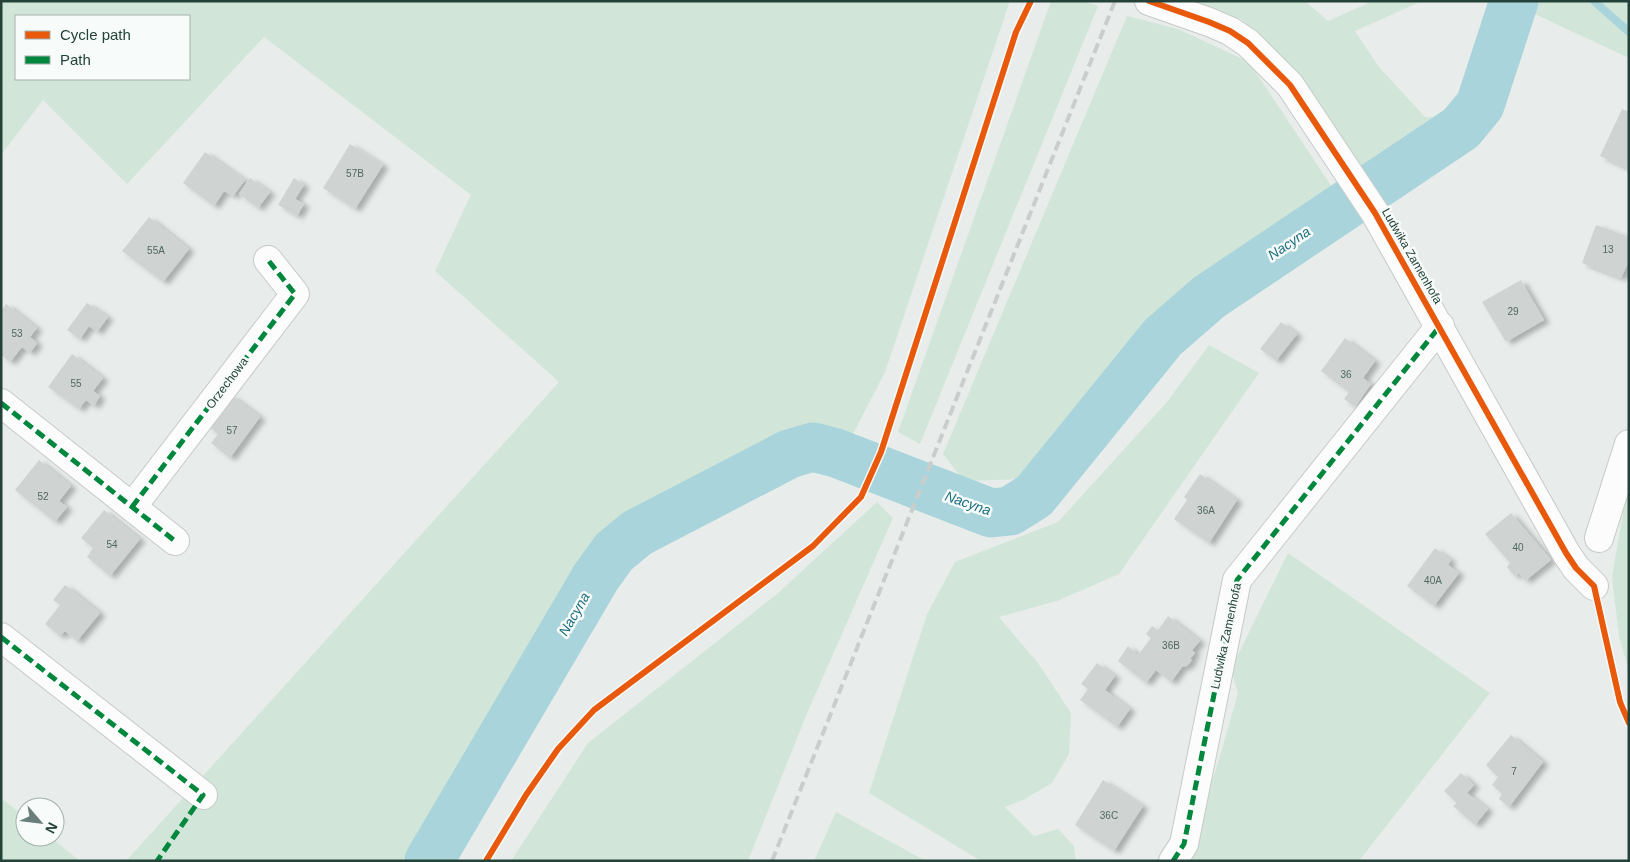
<svg xmlns="http://www.w3.org/2000/svg" width="1630" height="862" font-family="Arial,sans-serif">
<defs>
<filter id="shadow"><feDropShadow dx="5.5" dy="3" stdDeviation="2.5" flood-color="#0004"/></filter>
</defs>
<rect width="100%" height="100%" fill="#e8edeb"/>
<g fill="#d1e6d8" fill-rule="evenodd">
<path d="M1 1H1010L885 372 849 442 807 433 755 458 632 523 592 563 419 861H126L559 382 435 271 471 195 264 37 127 184 43 100 1 155ZM16 16H189V79H16Z"/>
<path d="M1051 1H1084L1098 6 920 444 898 432Z"/>
<path d="M1177 1H1305L1328 21 1373 1H1422L1355 31 1379 67 1425 117 1445 118 1465 114 1369 180 1289 69 1241 19Z"/>
<path d="M1487 1H1509L1487 71 1472 108 1450 112 1464 98 1495 12Z"/>
<path d="M1528 1H1629V58L1526 10Z"/>
<path d="M1127 16 1178 29 1249 62 1336 193 1271 230 1168 303 1150 319 1154 328 1116 377 1027 479 964 481 943 454Z"/>
<path d="M1209 345 1259 373 1119 574 1057 601 999 617 1038 663 1071 713 1069 754 1052 783 1023 800 1005 807 1034 836 1058 829 1074 846 1076 861H981L869 793 927 614 955 562 1058 522 1167 402Z"/>
<path d="M1626 496 1629 497V671L1619 636 1612 577Z"/>
<path d="M877 502 893 518 808 711 748 861H511L588 743 777 594Z"/>
<path d="M1288 553 1490 693 1359 861H1179L1190 843 1217 766 1238 693 1231 669Z"/>
<path d="M1 798 25 817V837H50L80 861H1Z"/>
<path d="M836 812 926 861H814Z"/>
</g>
<g fill="none" stroke-linecap="round" stroke-linejoin="round">
<path stroke="#a9d4db" stroke-width="8" d="M1594 1 1629 32"/>
<path stroke="#a9d4db" stroke-width="49" d="M429 861 596 577 614 552 637 533 789 454 813 447 836 453 991 513 1010 511 1034 496 1163 337 1209 297 1461 128 1480 105 1514 1"/>
</g>
<g fill="#cfd4d2" filter="url(#shadow)">
<path d="M1622 109 1629 112V169L1600 156Z"/>
<path d="M350 144 383 165 355 209 323 188Z"/>
<path d="M205 152 245 180 233 196 224 191 214 206 183 183Z"/>
<path d="M250 178 270 192 258 208 239 194Z"/>
<path d="M294 178 304 185 295 199 304 204 297 216 278 205Z"/>
<path d="M149 217 189 249 163 282 122 251Z"/>
<path d="M1596 225 1629 237V261L1621 278 1582 263Z"/>
<path d="M1521 280 1544 320 1506 342 1482 302Z"/>
<path d="M87 303 108 317 97 332 89 326 80 339 67 330Z"/>
<path d="M6 304 37 328 30 337 37 343 30 353 22 347 10 362 1 355V311Z"/>
<path d="M1281 322 1297 334 1276 361 1260 349Z"/>
<path d="M1345 338 1375 361 1363 378 1371 384 1355 407 1344 399 1349 392 1321 371Z"/>
<path d="M72 354 103 378 93 391 100 396 94 406 86 400 79 409 48 387Z"/>
<path d="M231 395 260 417 230 458 211 443 218 434 208 426Z"/>
<path d="M39 460 71 486 59 501 67 507 55 522 15 490Z"/>
<path d="M1200 474 1237 500 1209 543 1174 519 1187 500 1184 497Z"/>
<path d="M104 510 140 539 110 576 87 557 93 548 81 538Z"/>
<path d="M1511 513 1551 560 1525 581 1519 573 1514 576 1507 567 1510 563 1485 534Z"/>
<path d="M1435 548 1451 560 1448 565 1459 573 1434 606 1407 586Z"/>
<path d="M65 585 100 613 77 641 65 631 60 636 45 624 60 605 53 600Z"/>
<path d="M1168 616 1200 641 1192 650 1195 653 1190 659 1192 660 1186 667 1185 666 1182 667 1171 682 1156 670 1146 683 1118 661 1128 646 1138 655 1151 638 1146 634 1152 626 1158 630Z"/>
<path d="M1097 663 1115 676 1105 690 1130 709 1117 727 1080 700 1088 689 1081 684Z"/>
<path d="M1511 735 1543 762 1509 807 1499 799 1502 794 1492 785 1498 777 1486 765Z"/>
<path d="M1461 773 1474 785 1467 793 1488 809 1475 825 1453 806 1457 803 1444 791Z"/>
<path d="M1103 780 1143 806 1114 851 1075 825Z"/>
</g>
<g fill="none" stroke-linecap="round" stroke-linejoin="round">
<defs>
<g id="minor">
<path d="M1149 1 1209 22 1230 31 1248 43 1290 85 1375 213 1566 553 1576 568 1594 586"/>
<path d="M1 403 175 541"/>
<path d="M132 507 295 294 268 260"/>
<path d="M1 637 203 795"/>
<path d="M1173 861 1184 844 1237 580 1440 326"/>
</g>
<path id="tertiary" d="M1599 538 1629 444"/>
</defs>
<use href="#minor" stroke="#c5cac8" stroke-width="30"/>
<use href="#tertiary" stroke="#c5cac8" stroke-width="30"/>
<use href="#minor" stroke="#fcfcfc" stroke-width="28"/>
<use href="#tertiary" stroke="#fcfcfc" stroke-width="28"/>
<path stroke="#c9cdcc" stroke-width="4" stroke-dasharray="10 5" stroke-linecap="butt" d="M772 861 1115 1"/>
<g stroke="#00873e" stroke-width="5" stroke-dasharray="10 5" stroke-linecap="butt">
<path d="M1 403 175 541"/>
<path d="M132 507 295 294 268 260"/>
<path d="M1 637 203 795 157 861"/>
<path d="M1173 861 1184 844 1237 580 1440 326"/>
</g>
<defs>
<g id="cycleway">
<path d="M1149 1 1209 22 1230 31 1248 43 1290 85 1375 213 1566 553 1576 568 1594 586 1620 702 1629 723"/>
<path d="M486 861 526 795 558 749 594 710 813 546 861 497 881 452 1016 32 1031 1"/>
</g>
</defs>
<use href="#cycleway" stroke="#f7fbf9" stroke-width="9"/>
<use href="#cycleway" stroke="#e8590c" stroke-width="6"/>
</g>
<g text-anchor="middle" stroke-width="5" stroke-linejoin="round" paint-order="stroke">
<g font-size="10" fill="#506761">
<text x="355" y="177">57B</text>
<text x="1608" y="253">13</text>
<text x="156" y="254">55A</text>
<text x="1513" y="315">29</text>
<text x="17" y="337">53</text>
<text x="1346" y="378">36</text>
<text x="76" y="387">55</text>
<text x="232" y="434">57</text>
<text x="43" y="500">52</text>
<text x="1206" y="514">36A</text>
<text x="112" y="548">54</text>
<text x="1518" y="551">40</text>
<text x="1433" y="584">40A</text>
<text x="1171" y="649">36B</text>
<text x="1514" y="775">7</text>
<text x="1109" y="819">36C</text>
</g>
<g font-size="12" fill="#24423a" stroke="#f7fbf9">
<text transform="translate(1412 256) rotate(60)" y="4">Ludwika Zamenhofa</text>
<text transform="translate(227 383) rotate(-53)" y="4">Orzechowa</text>
<text transform="translate(1226 636) rotate(-78)" y="4">Ludwika Zamenhofa</text>
</g>
<g font-size="14" font-style="italic" fill="#1c6f80" stroke="#f7fbf9">
<text transform="translate(1289 243) rotate(-34)" y="5">Nacyna</text>
<text transform="translate(968 503) rotate(19)" y="5">Nacyna</text>
<text transform="translate(574 614) rotate(-60)" y="5">Nacyna</text>
</g>
</g>
<rect width="1630" height="862" fill="none" stroke="#24423a" stroke-width="5"/>
<rect x="15" y="15" width="175" height="65" fill="#f7fbf9" stroke="#a3b1ad"/>
<rect x="25" y="31" width="25" height="8" fill="#e8590c" stroke="#a3b1ad"/>
<text x="60" y="40" font-size="15" fill="#24423a">Cycle path</text>
<rect x="25" y="56" width="25" height="8" fill="#00873e" stroke="#a3b1ad"/>
<text x="60" y="65" font-size="15" fill="#24423a">Path</text>
<g transform="translate(40 822) rotate(118)"><circle r="24" fill="#f7fbf9" stroke="#a3b1ad"/>
<path d="M0-4L9 19L0 12L-9 19Z" fill="#697e78"/>
<text y="-8" font-size="14" font-weight="bold" text-anchor="middle" fill="#24423a">N</text>
</g>
</svg>
